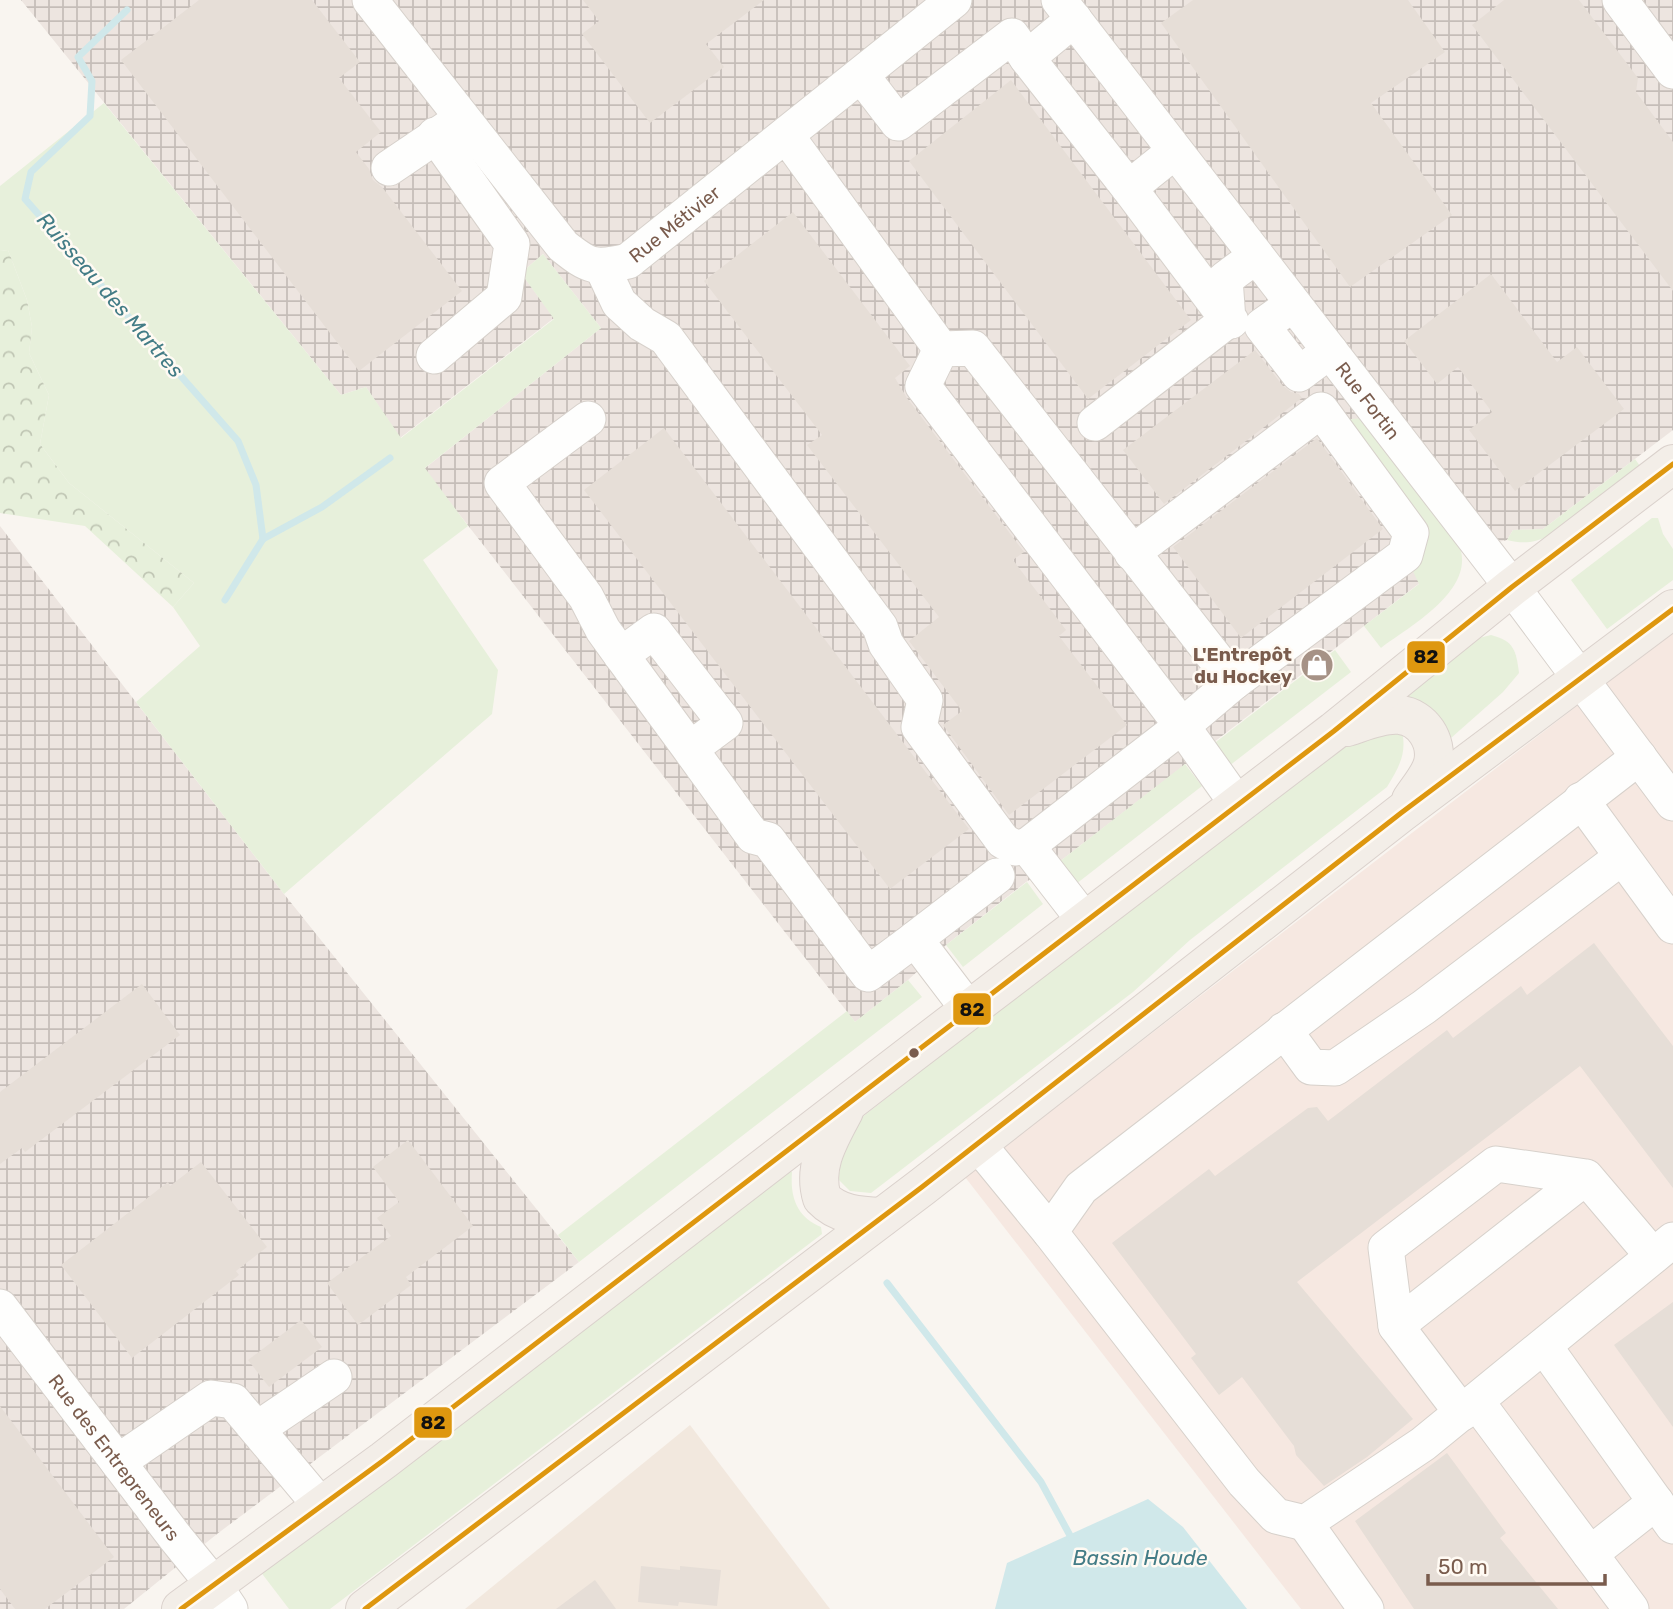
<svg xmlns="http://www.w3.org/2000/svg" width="1673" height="1609" font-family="Rubik,sans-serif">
<defs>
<pattern id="industrial-grid" width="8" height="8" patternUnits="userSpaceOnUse" patternTransform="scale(1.75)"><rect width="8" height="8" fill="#ede5e0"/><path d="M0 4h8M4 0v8" fill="none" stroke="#c5bdb8"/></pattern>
<pattern id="forest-crowns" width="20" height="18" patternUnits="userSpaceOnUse" patternTransform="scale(1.75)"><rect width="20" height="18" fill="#e7f0db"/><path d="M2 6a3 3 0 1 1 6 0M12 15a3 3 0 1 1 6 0" fill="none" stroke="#c0c6b4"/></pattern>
</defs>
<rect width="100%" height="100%" fill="#f9f5f0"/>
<path fill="#f2e8de" d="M690 1425 830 1609H465Z"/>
<path fill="#f6e8e1" d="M1673 632V1609H1301L965 1177Z"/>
<g fill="url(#industrial-grid)">
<path d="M21 0H1673V430L1543 529 1513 530 1507 540 1461 551 1059 862 1026 882 946 945 908 980 855 1022 424 469 601 328 543 254 521 273 554 318 400 438 366 387 341 395Z"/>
<path d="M0 526 284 894 579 1262 217 1534 124 1609H0Z"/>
</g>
<g fill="#e7f0db">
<path d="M104 103 341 395 366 387 401 438 554 319 521 273 543 254 601 328 425 468 468 526 423 560 498 670 492 714 284 894 136 702 200 646 173 607 194 583 69 483 40 444 49 395 29 353 32 327 27 300 8 250 0 251V186Z"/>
<path d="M1364 418 1452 531C1455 537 1459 544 1461 551 1471 593 1409 627 1381 648L1364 626 1419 584 1347 429 1351 419Z"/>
<path d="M1635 459 1640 466 1549 536C1533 543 1523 544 1507 540L1513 530 1543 529Z"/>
<path d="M1652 518H1658L1663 534 1673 549V580L1607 629 1571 580Z"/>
<path d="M1491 635C1514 641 1516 650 1519 673L1503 692 1434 753 1398 697 1471 640Z"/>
<path d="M1335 650 1351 672 1229 766 1212 745Z"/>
<path d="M1402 731C1407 754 1399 767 1387 787L1190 940 1133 992 871 1193 850 1191 838 1179 837 1137 917 1074 942 1045 1353 736Z"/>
<path d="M1185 764 1202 786 1076 884 1059 862Z"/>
<path d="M1027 882 1043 904 963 967 946 945Z"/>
<path d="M908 980 922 997 579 1262 558 1235 847 1011 855 1022Z"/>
<path d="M786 1169 792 1172C790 1198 797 1217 821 1227L822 1234 330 1609H289L260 1571Z"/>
</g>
<path fill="url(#forest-crowns)" d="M8 250 27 300 32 327 29 353 49 395 40 444 69 483 194 583 173 607 85 526 0 513V251Z"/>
<path fill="#d0e8ea" d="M1148 1499 1183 1527 1247 1609H995L1007 1563Z"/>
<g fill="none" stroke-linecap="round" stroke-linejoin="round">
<g stroke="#d0e8ea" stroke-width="7">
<path d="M127 10 78 57 92 81 90 116 31 172 25 199 238 441 256 485 263 539 225 600"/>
<path d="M263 539 322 507 390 458"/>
<path d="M887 1283 1041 1482 1073 1541"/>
</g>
</g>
<g fill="#e6ded7">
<path d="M199 0H312L360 62 339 78 381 132 356 152 369 169 373 180 382 187 462 291 359 371 121 60Z"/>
<path d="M583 0H764L706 44 724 67 650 123 582 34 599 21Z"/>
<path d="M1193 0H1408L1445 52 1371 103 1452 215 1350 287 1161 23Z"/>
<path d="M1504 0H1579L1638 78 1636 92 1673 142V291L1472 25Z"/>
<path d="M1011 80 1191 320 1088 399 909 161Z"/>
<path d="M793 212 910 366 895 378 907 398 1024 552 1013 560 1066 630 1059 636 1127 725 1009 815 943 725 962 711 909 641 939 617 807 445 822 435 704 281Z"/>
<path d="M1491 274 1557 362 1577 347 1624 409 1515 491 1469 430 1492 412 1458 367 1437 384 1404 341Z"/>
<path d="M1255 350 1283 386 1291 392 1299 394 1302 398 1164 504 1123 450Z"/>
<path d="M664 428 969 829 890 889 584 490Z"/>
<path d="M1317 438 1383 529 1241 638 1173 547Z"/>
<path d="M1594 943 1673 1046V1188L1580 1066 1297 1282 1413 1419 1367 1457 1324 1486 1296 1455 1294 1446 1242 1377 1219 1395 1191 1358 1196 1354 1112 1243 1209 1169 1215 1176 1308 1108 1317 1107 1328 1121 1447 1030 1453 1038 1521 986 1527 995Z"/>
<path d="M142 984 180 1035 25 1152 22 1148 0 1164V1092Z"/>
<path d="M408 1140 473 1226 406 1277 411 1285 358 1325 327 1283 391 1236 377 1218 399 1202 373 1167Z"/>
<path d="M201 1162 267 1247 236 1271 239 1275 132 1358 61 1265 168 1182 170 1186Z"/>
<path d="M1673 1302V1427L1614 1345Z"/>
<path d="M301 1320 322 1347 269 1387 248 1360Z"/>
<path d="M0 1406 114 1557 45 1609H15L0 1589Z"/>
<path d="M1447 1453 1506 1533 1500 1538 1558 1609H1414L1355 1521Z"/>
<path d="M641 1566 680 1570V1566L721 1570 717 1606 679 1602 678 1606 638 1602Z"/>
<path d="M595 1580 616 1609H556Z"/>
</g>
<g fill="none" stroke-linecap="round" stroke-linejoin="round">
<defs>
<g id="minor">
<path id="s1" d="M370 0 563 246C589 267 595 269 628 261L954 0"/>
<path id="s2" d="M1059 0 1512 587 1673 803"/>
<path d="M1620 0 1673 71"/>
<path d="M1074 19 1027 58 1129 188"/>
<path d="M861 75 898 123 1012 36 1027 58"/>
<path d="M786 135 941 349"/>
<path d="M389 168 454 124"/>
<path d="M602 267 619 303 642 324 666 338 880 627 886 644 925 700 919 727 1003 841 1015 848 1027 846 1085 921"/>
<path d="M1293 304 1262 326 1299 374 1330 351"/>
<path d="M1231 321 1228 320 1225 279 1256 256"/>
<path d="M973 348 1234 682 1182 726 923 386 941 349Z"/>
<path d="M434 356 504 297 512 244 435 135"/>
<path d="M588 419 502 483 586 597 603 630 621 655"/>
<path d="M1095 423 1228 320 1129 188 1175 151"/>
<path d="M1132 553 1321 410 1411 533 1405 555 1234 682"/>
<path d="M690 749 621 655 654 631 725 723 690 749 753 836 768 840 868 974 915 939"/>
<path d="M1581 800 1673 926"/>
<path d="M1027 846 1182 726 1238 805"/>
<path d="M969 1010 915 939 997 876"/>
<path d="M1284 1030 1311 1067 1335 1068 1424 1007 1622 857"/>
<path d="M977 1143 1050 1232 1244 1482 1276 1516 1305 1523 1423 1444 1673 1240"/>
<path d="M1586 1177 1496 1164 1386 1248 1396 1326 1586 1177 1653 1256"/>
<path d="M1050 1232 1081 1188 1639 757"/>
<path id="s3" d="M0 1307 175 1537 214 1585 230 1609"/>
<path d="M1396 1326 1462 1413"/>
<path d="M1544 1346 1673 1526"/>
<path d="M1476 1401 1631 1609"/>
<path d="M257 1429 334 1377"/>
<path d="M118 1462 211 1398 233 1401 321 1506"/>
<path d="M1305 1523 1366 1609"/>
<path d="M1590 1554 1656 1502"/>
</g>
<g id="major">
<path d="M1347 727C1363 722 1383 713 1400 715 1422 717 1438 741 1433 763 1430 776 1418 789 1411 800"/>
<path d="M844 1111C830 1138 812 1166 822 1198 838 1215 859 1216 882 1217"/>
<path d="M181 1609 384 1460 910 1055 1334 731 1512 587 1673 464"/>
<path d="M365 1609 922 1187 1401 813 1673 609"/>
</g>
</defs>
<use href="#minor" stroke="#d7d1cb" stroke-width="37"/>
<use href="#major" stroke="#dad1cc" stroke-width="40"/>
<use href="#minor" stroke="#fefefd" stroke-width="35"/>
<use href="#major" stroke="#f3eee8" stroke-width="38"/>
<defs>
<g id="bus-1">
<path d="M181 1609 384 1460 1334 731 1512 587 1673 464"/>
<path d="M365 1609 922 1187 1401 813 1673 609"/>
</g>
</defs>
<use href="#bus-1" stroke="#fffaf3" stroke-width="10"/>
<use href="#bus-1" stroke="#de970f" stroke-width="5"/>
</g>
<defs>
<symbol id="shop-disc" viewBox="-11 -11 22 22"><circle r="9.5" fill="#a69286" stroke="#fffaf3"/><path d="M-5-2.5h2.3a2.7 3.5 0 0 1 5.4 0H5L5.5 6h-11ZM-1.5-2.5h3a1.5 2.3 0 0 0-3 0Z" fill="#fff"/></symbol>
</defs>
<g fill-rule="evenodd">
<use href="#shop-disc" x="1298" y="646" width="38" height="38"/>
</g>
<circle fill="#7a5c4d" stroke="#fffaf3" stroke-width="2.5" cx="914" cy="1053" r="6"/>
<g text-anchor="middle" stroke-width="5" stroke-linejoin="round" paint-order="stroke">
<g font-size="19" fill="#7a5c4d" stroke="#fffaf3">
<text dy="7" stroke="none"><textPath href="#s1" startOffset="443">Rue Métivier</textPath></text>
<text dy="7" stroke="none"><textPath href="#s2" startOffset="506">Rue Fortin</textPath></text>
<text dy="7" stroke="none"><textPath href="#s3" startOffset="189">Rue des Entrepreneurs</textPath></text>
</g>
<g font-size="19" font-weight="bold" fill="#7a5c4d" stroke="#fffaf3" text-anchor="end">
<text x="1292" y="661">L'Entrepôt<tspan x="1292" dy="22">du Hockey</tspan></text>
</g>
<g font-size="21" font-style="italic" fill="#437c86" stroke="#fffaf3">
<text transform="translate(110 295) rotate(49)" y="7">Ruisseau des Martres</text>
<text x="1140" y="1565">Bassin Houde</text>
</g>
</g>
<g stroke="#fffaf3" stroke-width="2.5">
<rect x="1406" y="640" width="40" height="34" rx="7" fill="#de970f"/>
<rect x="952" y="992" width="40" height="34" rx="7" fill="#de970f"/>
<rect x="413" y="1406" width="40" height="33" rx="7" fill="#de970f"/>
</g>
<g font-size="19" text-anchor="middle" font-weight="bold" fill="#111">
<text x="1426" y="663">82</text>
<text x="972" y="1016">82</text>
<text x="433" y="1429">82</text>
</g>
<path d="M1428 1574v10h177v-10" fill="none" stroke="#7a5c4d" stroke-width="3.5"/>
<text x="1438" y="1574" font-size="21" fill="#7a5c4d" stroke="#fffaf3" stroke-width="5" paint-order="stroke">50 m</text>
</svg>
